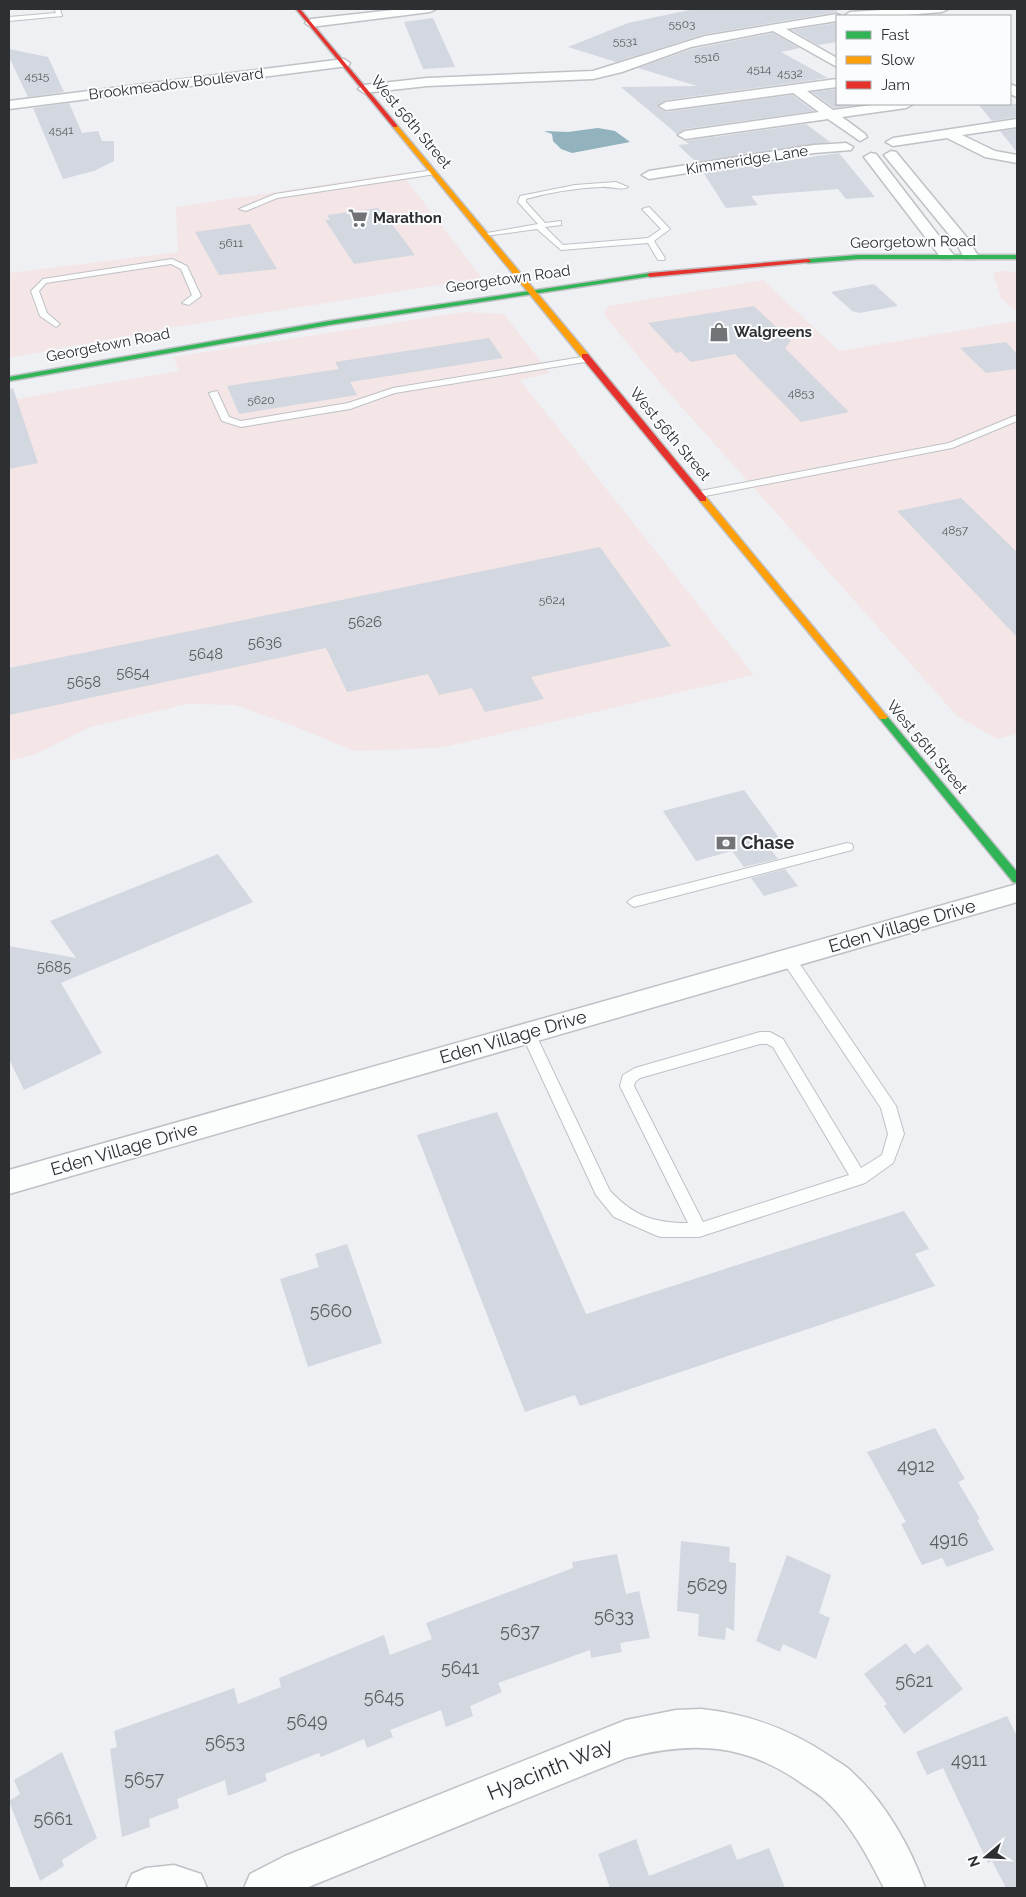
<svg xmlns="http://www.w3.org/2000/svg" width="1026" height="1897" font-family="Raleway,sans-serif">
<rect width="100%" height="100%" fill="#eef0f4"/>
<g fill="#f4e6e6">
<path d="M401 173 482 278 175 327 9 358V273L178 252 176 207Z"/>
<path d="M1003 271 1017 272V311L1001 299 993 272Z"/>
<path d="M763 280 839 351 1017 321V734L997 739 957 716 662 385 604 315 608 306Z"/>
<path d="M464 312 504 314 550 373 520 380 754 675 440 748 354 751 289 724 234 705 187 704 90 727 34 755 9 761V400L179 371 173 357Z"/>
</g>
<path fill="#92b2be" d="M598 128 615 131 630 142 572 153 561 149 553 141 552 134 544 131 568 132Z"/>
<g fill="#d3d7e0">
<path d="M694 9H837V12L705 34 616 62 568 47 628 23Z"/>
<path d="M433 18 455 67 423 69 404 22Z"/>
<path d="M837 23V42L818 45 792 30Z"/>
<path d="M773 33 800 48 781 52 828 78 666 100 657 107 666 112 792 95 814 111 685 129 677 134 621 87 697 86 638 68 692 49Z"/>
<path d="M9 49 48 57 64 92 28 97 9 57Z"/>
<path d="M837 89V104H866L834 108 812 92Z"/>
<path d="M69 103 82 133 98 131 102 141H114V161L94 171 63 179 33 108Z"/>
<path d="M978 104H1017V117L992 121Z"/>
<path d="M806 124 830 142 696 162 678 145 689 144 685 141Z"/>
<path d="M1017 129V152L1000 131Z"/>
<path d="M839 153 875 197 846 199 838 189 751 196 758 205 726 208 703 172Z"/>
<path d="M378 208 380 212H383L415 255 354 264 325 220H330L327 215Z"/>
<path d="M250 224 277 269 219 275 195 232Z"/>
<path d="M874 284 898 306 859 313 852 311 831 292Z"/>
<path d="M754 306 791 341 785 348 849 412 801 422 735 354 691 362 681 352 676 353 648 323Z"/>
<path d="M489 338 503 358 350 382 357 395 239 414 227 386 339 369 335 362Z"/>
<path d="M1006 342 1017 354V369L986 373 960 348Z"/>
<path d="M13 388 38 463 9 469V389Z"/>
<path d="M961 498 1017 552V637L897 511Z"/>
<path d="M600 547 671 646 531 677 544 699 485 712 472 688 439 695 428 674 347 692 326 648 9 715V668Z"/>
<path d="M744 790 780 839 766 843 778 859 744 867 732 851 696 861 663 811Z"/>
<path d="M218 854 253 902 61 983 102 1053 24 1090 9 1059V946L76 958 50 921Z"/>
<path d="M785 869 798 886 764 896 751 878Z"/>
<path d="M497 1112 586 1314 904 1211 929 1249 915 1254 935 1286 580 1406 575 1395 525 1412 417 1135Z"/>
<path d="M347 1244 382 1343 308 1367 280 1279 319 1267 315 1254Z"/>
<path d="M935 1428 965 1479 958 1482 980 1519 977 1520 994 1550 947 1567 942 1558 922 1565 901 1524 906 1522 867 1452Z"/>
<path d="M681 1541 730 1547 729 1562 736 1563 734 1631 726 1627 725 1640 698 1636 699 1614 677 1611Z"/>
<path d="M617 1554 626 1594 639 1591 650 1638 620 1643 622 1652 591 1658 590 1650 498 1683 502 1692 470 1706 473 1716 446 1727 441 1710 390 1730 393 1737 367 1748 364 1739 321 1757 319 1753 265 1774 267 1781 228 1796 225 1780 177 1799 179 1808 149 1819 150 1827 122 1837 110 1749 117 1747 114 1731 234 1688 238 1704 281 1687 279 1678 384 1635 390 1655 432 1639 426 1623 573 1568 572 1562Z"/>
<path d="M787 1555 831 1575 819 1613 830 1618 816 1659 783 1644 780 1652 756 1641Z"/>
<path d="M906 1643 914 1654 928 1644 963 1689 904 1734 884 1706 887 1704 864 1674Z"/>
<path d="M1007 1716 1017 1736V1888H1006L992 1861 988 1863 943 1768 927 1775 916 1752Z"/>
<path d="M62 1752 97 1838 62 1860 64 1866 40 1881 9 1801 20 1794 14 1780Z"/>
<path d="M636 1839 649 1876 731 1844 737 1860 769 1848 785 1888H610L598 1854Z"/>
</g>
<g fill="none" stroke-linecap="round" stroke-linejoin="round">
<defs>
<g id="lane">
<path d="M54 9H60L62 16 9 21V17L56 13Z"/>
<path d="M433 170 437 172 436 174 277 198 246 211 239 209 275 194Z"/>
<path d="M616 182 628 187C622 191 609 186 601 187 576 188 551 192 526 199V202L545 223 561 221V225L545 227 563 245 648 238 661 229 642 209 649 207 670 229 654 241 665 258 664 260H658L648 243 561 250 537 229 485 236 481 234 538 224 518 202 520 196 575 185Z"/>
<path d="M172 259 187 266 201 296 189 305 182 303 192 295 181 269 171 264 46 283 39 291 47 313 60 324 56 327 40 316 31 291 43 279Z"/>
<path d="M588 356 591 357V361L395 393 350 409 241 427 222 421 209 393 217 391 229 417 241 421 348 403 393 388Z"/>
<path d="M1017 415V421L952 448 700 497 695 494 700 491 949 443Z"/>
<path d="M847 843 852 844 853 847 852 850 634 907 627 902 634 897Z"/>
<path d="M788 953 793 954 896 1106 904 1134 893 1163 865 1183 699 1237H661L655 1235 614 1217 596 1195 521 1033 523 1029H533L535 1033 610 1191C634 1216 653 1223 688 1223L620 1086 623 1075 635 1068 760 1032H770L783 1039 861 1168 882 1155 888 1134 881 1108 783 962 781 958 783 954ZM760 1044H767L773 1047 849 1175 703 1222 634 1086 635 1082 640 1078Z"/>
</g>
<g id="street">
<path d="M402 9H436L430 12 311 27 305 23 311 19Z"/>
<path d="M899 9H948L942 12 893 16H844L850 12Z"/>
<path d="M837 14 842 16H837V21L786 29 837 58V67L773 31 691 47 622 72 593 79 427 86 364 93 358 89 364 85 427 78 593 71 705 36Z"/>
<path d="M344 59 350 63 348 66 9 109V101Z"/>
<path d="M837 79V87L807 91 833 110 880 104H913L906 108 842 117 865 134 867 137 860 141 828 119 685 139 678 135 685 131 819 112 793 93 666 110 659 106 666 102Z"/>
<path d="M1010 84 1017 87V97L1010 94Z"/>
<path d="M1017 119V127L962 135 995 151 1017 155V163L985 157 947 138 893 146 886 142 893 138Z"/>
<path d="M846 143 853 147 851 150 814 153 649 179 642 175 649 171 814 145Z"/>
<path d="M891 151 896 152 968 239 978 256 975 259H965L956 243 884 155Z"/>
<path d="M871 153 876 154 952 253 955 256 952 259H942L864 157Z"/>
<path d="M1017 884V902L9 1194V1170Z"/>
<path d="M701 1709C750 1714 791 1730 831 1757 838 1762 847 1766 853 1773 885 1802 911 1848 925 1888H884C868 1857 851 1824 825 1800 818 1793 808 1788 800 1782 744 1743 691 1741 626 1758L306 1888H244L250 1874 285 1856 626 1720 676 1710Z"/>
<path d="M174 1865 201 1874 207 1888H126L132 1874 146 1868Z"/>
</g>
<g id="fast">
<path d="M858 255H1017V259H858L808 263 805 261 808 259Z"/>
<path d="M650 273 653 275 652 276 329 325 9 381V377L329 321Z"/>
<path d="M883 714 886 715 1017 872V883L1013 882 880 719 878 717 880 715Z"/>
</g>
<g id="slow">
<path d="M393 125H397L588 354V358H582L393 127Z"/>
<path d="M700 497H706L886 715 888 717 886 719H880L700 501Z"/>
</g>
<g id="jam">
<path d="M296 9H300L397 125V127H393Z"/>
<path d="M808 259 811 261 810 262 650 277 647 275 650 273Z"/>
<path d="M582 354H588L706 497V501H700L582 358Z"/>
</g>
</defs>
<use href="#lane" stroke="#bfc1c5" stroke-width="2"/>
<use href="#street" stroke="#bfc1c5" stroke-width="3"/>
<use href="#fast" stroke="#bfc1c5" stroke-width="3"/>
<use href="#slow" stroke="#bfc1c5" stroke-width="3"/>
<use href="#jam" stroke="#bfc1c5" stroke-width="3"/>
<use href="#lane" fill="#fcfdfd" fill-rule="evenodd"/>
<use href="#street" fill="#fcfdfd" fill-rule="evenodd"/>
<use href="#fast" fill="#30b455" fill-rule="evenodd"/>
<use href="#slow" fill="#ff9f0a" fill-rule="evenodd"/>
<use href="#jam" fill="#e5322d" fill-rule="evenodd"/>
</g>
<defs>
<symbol id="supermarket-bare" viewBox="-9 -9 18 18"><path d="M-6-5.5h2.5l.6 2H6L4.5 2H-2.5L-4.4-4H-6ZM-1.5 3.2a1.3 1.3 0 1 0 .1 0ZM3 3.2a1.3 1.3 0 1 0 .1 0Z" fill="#717376" stroke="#fbfcfe" stroke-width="2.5" paint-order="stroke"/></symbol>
<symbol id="shop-bare" viewBox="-9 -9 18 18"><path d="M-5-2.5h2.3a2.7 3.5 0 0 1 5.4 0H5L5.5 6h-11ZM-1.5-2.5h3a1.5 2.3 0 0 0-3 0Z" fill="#717376" stroke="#fbfcfe" stroke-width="2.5" paint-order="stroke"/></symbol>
<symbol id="bank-bare" viewBox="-9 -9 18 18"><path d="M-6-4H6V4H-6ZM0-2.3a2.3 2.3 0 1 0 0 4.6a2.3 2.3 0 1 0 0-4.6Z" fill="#717376" stroke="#fbfcfe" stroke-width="2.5" paint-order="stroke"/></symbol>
</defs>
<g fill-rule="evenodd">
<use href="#supermarket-bare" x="344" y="204" width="28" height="28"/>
<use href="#shop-bare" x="705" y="318" width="28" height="28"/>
<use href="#bank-bare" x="712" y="829" width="28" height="28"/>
</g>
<g text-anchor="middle" stroke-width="4" stroke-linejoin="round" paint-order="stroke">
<g font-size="12" fill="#5a5d61">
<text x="682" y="28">5503</text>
<text x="625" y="45">5531</text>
<text x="707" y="61">5516</text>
<text x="759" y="73">4514</text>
<text x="790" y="77">4532</text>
<text x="37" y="80">4515</text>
<text x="61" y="134">4541</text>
<text x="231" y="247">5611</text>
<text x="801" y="397">4853</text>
<text x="261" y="404">5620</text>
<text x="955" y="534">4857</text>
<text x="552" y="604">5624</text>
</g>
<g font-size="15" fill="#2d2f32" stroke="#fbfcfe">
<text transform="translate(176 84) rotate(-7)" y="5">Brookmeadow Boulevard</text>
<text transform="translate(411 122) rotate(50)" y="5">West 56th Street</text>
<text transform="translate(747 160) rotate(-9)" y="5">Kimmeridge Lane</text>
<text transform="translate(913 242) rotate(-1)" y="5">Georgetown Road</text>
<text transform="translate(508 279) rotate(-8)" y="5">Georgetown Road</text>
<text transform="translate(108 345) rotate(-11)" y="5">Georgetown Road</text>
<text transform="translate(670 434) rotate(50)" y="5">West 56th Street</text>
<text transform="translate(927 747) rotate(50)" y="5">West 56th Street</text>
</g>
<g font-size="15" font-weight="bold" fill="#2d2f32" stroke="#fbfcfe" text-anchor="start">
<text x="373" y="223">Marathon</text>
<text x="734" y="337">Walgreens</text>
</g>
<g font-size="15" fill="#5a5d61">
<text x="365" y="627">5626</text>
<text x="265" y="648">5636</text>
<text x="206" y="659">5648</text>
<text x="133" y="678">5654</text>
<text x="84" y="687">5658</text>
<text x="54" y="972">5685</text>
</g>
<g font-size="18" font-weight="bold" fill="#2d2f32" stroke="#fbfcfe" text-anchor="start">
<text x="741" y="849">Chase</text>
</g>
<g font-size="18" fill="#2d2f32" stroke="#fbfcfe">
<text transform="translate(902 926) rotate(-16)" y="6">Eden Village Drive</text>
<text transform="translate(513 1037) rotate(-16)" y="6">Eden Village Drive</text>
<text transform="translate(124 1149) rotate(-16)" y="6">Eden Village Drive</text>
</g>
<g font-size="18" fill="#5a5d61">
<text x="331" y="1317">5660</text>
<text x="916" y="1472">4912</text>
<text x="949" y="1546">4916</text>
<text x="707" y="1591">5629</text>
<text x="614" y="1622">5633</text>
<text x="520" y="1637">5637</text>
<text x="460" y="1674">5641</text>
<text x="914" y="1687">5621</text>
<text x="384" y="1703">5645</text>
<text x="307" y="1727">5649</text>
<text x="225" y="1748">5653</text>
<text x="969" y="1766">4911</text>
<text x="144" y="1785">5657</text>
<text x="53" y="1825">5661</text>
</g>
<g font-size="21" fill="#2d2f32" stroke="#fbfcfe">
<text transform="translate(550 1769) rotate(-22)" y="7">Hyacinth Way</text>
</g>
</g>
<rect width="1026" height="1897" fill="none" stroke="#2d2f32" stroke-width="20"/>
<rect x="836" y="15" width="175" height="90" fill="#fbfcfe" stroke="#a9aaac"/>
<rect x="846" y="31" width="25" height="8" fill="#30b455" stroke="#a9aaac"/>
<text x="881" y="40" font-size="15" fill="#2d2f32">Fast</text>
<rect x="846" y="56" width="25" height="8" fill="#ff9f0a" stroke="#a9aaac"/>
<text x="881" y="65" font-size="15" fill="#2d2f32">Slow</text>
<rect x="846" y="81" width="25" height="8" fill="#e5322d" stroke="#a9aaac"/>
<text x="881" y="90" font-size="15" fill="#2d2f32">Jam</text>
<g transform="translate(986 1857) rotate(251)" stroke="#fbfcfe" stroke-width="4" paint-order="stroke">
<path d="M0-4L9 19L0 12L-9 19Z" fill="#2d2f32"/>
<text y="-8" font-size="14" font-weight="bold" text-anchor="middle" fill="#2d2f32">N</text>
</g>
</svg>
